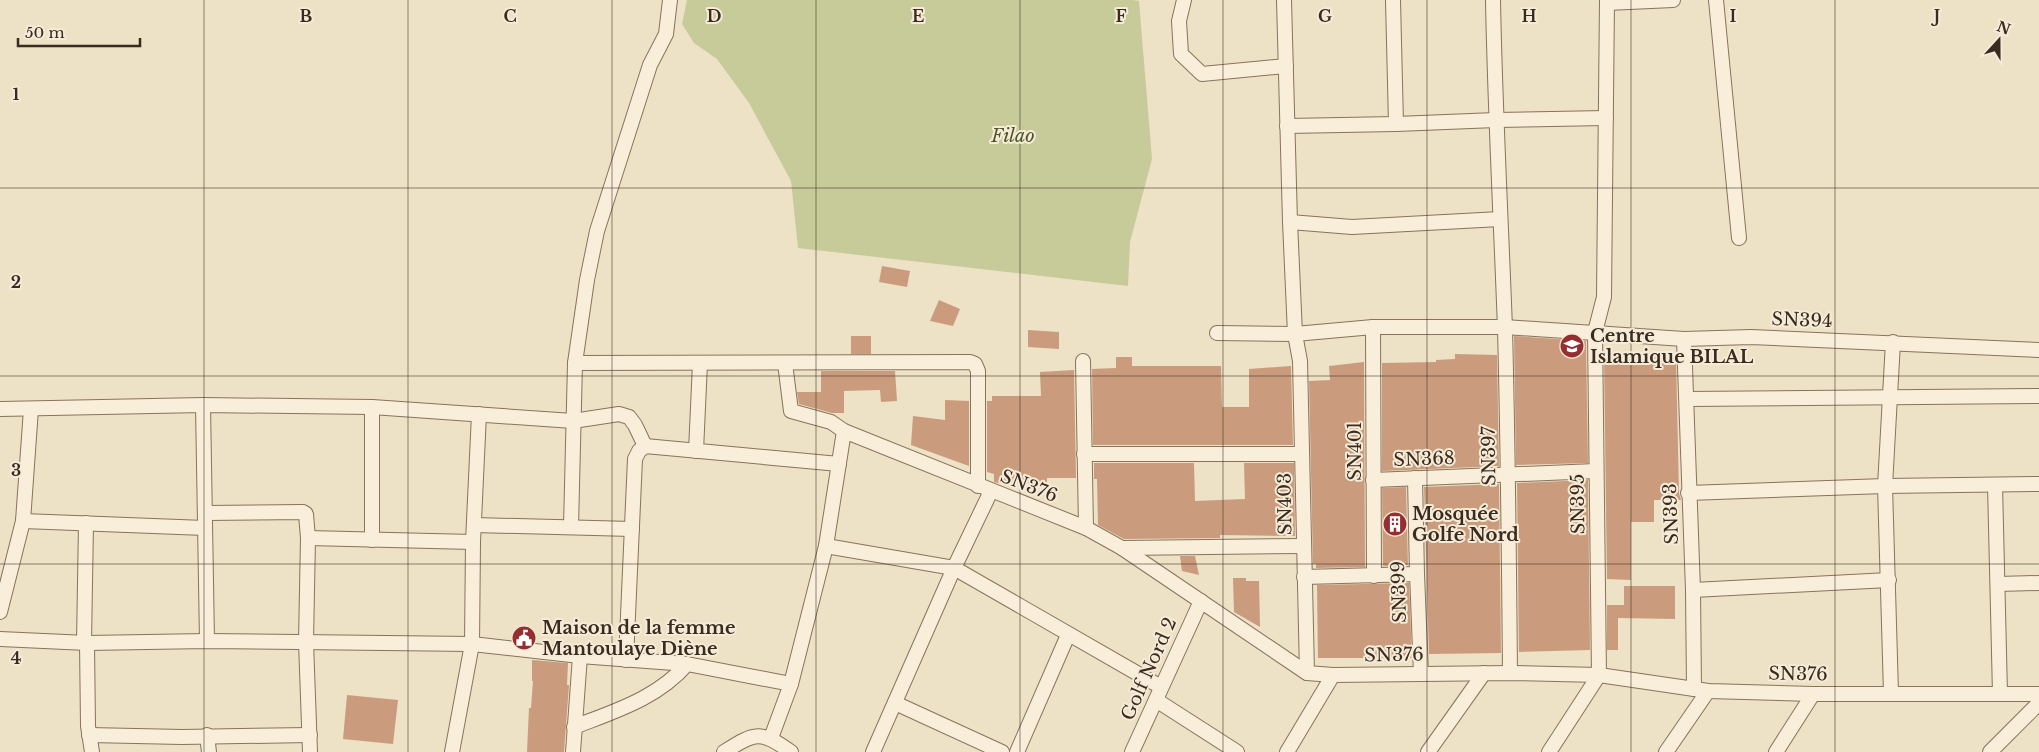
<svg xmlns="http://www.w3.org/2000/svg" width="2039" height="752" font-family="'Libre Baskerville',serif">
<rect width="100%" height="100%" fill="#ede1c6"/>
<path fill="#c7cb9a" d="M687 0H1132L1139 1 1152 159 1130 242 1128 286 798 248 791 181 749 103 717 59 694 43 682 24Z"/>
<g fill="#ca9c7d">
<path d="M882 266 910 271 907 287 879 282Z"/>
<path d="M939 300 960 309 953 326 930 321Z"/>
<path d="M1028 330 1059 332V349L1028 347Z"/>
<rect x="851" y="336" width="20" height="18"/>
<path d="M1514 336 1586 341 1588 463 1516 465Z"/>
<path d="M1455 354 1497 355 1499 466 1382 471V363L1436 362V360L1455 359Z"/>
<path d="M1648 356 1676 357 1679 493 1681 500H1654V522H1631V580L1607 579 1604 359H1645Z"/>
<path d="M1116 357H1132V366H1221L1222 407H1249V369L1291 366 1293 445H1093L1092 369 1116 368Z"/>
<path d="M1364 362 1365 567 1316 568V564H1313L1309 381 1330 380 1329 366Z"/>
<path d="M1074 370 1076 478H1047V483H998L994 482V474L987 472V401H992V396H1041L1040 372Z"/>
<path d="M821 371H895L897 401 881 402 880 390 844 391V413H832L799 404 797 392H821Z"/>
<path d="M945 400 969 401V466L911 445 913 416 945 420Z"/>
<path d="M1094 463H1194L1195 501 1245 499 1244 463H1294L1295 536 1220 535V538L1124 539 1098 525 1097 479H1094Z"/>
<path d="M1588 480 1590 650 1519 652 1517 483Z"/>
<path d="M1499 484 1501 653 1429 654 1424 487Z"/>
<path d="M1406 487 1408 565 1383 566 1382 488Z"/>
<path d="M1180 556H1195L1199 575 1182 571Z"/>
<path d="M1233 578H1246V581H1259L1260 627 1234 612Z"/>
<path d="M1409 583 1412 658H1318L1317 585Z"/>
<path d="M1624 586H1675V619L1618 618V650H1607V605H1624Z"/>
<path d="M532 660 568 663 567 685H569L564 752H527L529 708H531L533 681H532Z"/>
<path d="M347 695 398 700 393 744 343 739Z"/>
</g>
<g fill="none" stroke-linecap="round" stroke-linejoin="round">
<defs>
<g id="minor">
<path d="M1184 0 1179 21 1181 54 1202 74 1286 66"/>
<path d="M1284 0 1290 222 1295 334 1300 361 1307 673"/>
<path d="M1393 0 1396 124 1496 120 1606 118"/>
<path d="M1493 0C1495 110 1501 219 1505 329 1508 444 1509 558 1510 673"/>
<path d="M1716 0 1739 238"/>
<path d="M1607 3 1673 0"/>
<path d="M1287 126 1396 124"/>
<path d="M1290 222 1352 227 1500 219"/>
<path d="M1373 327 1374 576"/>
<path d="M1217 333 1295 334 1373 327H1505L1684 339 1751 337 2039 350"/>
<path d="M1684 339 1693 590 1694 689"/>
<path d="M1083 361 1086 528"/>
<path d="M575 363 970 362 975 364 978 371V486"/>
<path d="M785 363 791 411 831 422 844 431"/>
<path d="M1687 399 2039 396"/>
<path d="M203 405 207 641"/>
<path d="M0 409 203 405 372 407 573 421 619 414 629 417 635 425 645 446"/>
<path d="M696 451 700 363"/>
<path d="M1084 454H1302"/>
<path d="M1415 478 1417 574 1421 674"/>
<path d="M1373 480 1596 471"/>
<path d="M1995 485 2000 694"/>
<path d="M1688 493 1885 486 2039 484"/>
<path d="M205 513 303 512 306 514 308 538 306 642 310 752"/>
<path d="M23 521 205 528"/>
<path d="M474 525 632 529"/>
<path d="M571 527 575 363 587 280 597 231 650 65 666 34 670 0"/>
<path d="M308 538 473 542"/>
<path d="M372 540V407"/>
<path d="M826 546 954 568 1161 687"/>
<path d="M1122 548 1304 546"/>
<path d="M1304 577 1417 574"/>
<path d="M1998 584 2039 583"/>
<path d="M1693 590 1889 580"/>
<path d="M0 612 23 521 31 409"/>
<path d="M0 639 87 643 207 641 472 644 580 656 687 664 791 684"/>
<path d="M84 643 86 523"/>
<path d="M87 643 88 726 92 752"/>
<path d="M626 660 635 459 639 451 645 446 839 464"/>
<path d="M1891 693 1885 486 1893 342"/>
<path d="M1156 700 1237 752"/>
<path d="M895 703 1002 752"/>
<path d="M574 727C615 711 658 698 687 664"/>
<path d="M89 735 182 737 310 735"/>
<path d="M207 735 209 752"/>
<path d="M771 738 791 684 826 546 844 431 1086 528 1122 548 1307 673 1333 675 1510 673 1599 675 1708 691 1813 694H2039"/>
<path d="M452 752 472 644 473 542 479 414"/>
<path d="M573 752 580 656"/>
<path d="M724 752C756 732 760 730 791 752"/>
<path d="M873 752 954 568 991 491"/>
<path d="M1017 752 1068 635"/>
<path d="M1132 752 1201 601"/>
<path d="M1287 752 1333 675"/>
<path d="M1428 752 1484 673"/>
<path d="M1549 752 1599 675 1595 332 1604 297 1607 0"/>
<path d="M1666 752 1708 691"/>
<path d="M1776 752 1813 694"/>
<path d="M1990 752 2039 703"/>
</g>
</defs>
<use href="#minor" stroke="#88735c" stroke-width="16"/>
<use href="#minor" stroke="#f8eeda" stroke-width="14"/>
</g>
<path fill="none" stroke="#392b20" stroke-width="1" stroke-opacity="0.55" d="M204 0V752M408 0V752M612 0V752M816 0V752M1020 0V752M1223 0V752M1427 0V752M1631 0V752M1835 0V752M0 188H2039M0 376H2039M0 564H2039"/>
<defs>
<symbol id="school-disc" viewBox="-11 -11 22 22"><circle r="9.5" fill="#962e31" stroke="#f5ebd6"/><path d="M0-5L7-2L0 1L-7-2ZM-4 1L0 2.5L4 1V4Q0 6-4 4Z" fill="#fff"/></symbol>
<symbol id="building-disc" viewBox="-11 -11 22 22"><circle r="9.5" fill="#962e31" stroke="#f5ebd6"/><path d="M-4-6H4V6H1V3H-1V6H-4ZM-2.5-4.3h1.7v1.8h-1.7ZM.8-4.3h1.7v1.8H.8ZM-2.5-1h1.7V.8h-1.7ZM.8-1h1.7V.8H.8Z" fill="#fff"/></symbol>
<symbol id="civic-disc" viewBox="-11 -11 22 22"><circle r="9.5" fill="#962e31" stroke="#f5ebd6"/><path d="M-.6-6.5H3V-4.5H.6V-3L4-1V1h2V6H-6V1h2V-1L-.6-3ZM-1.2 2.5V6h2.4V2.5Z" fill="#fff"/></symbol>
</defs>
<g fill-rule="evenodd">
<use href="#school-disc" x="1558" y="332" width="28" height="28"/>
<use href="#building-disc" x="1381" y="510" width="28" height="28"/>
<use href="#civic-disc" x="510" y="624" width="28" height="28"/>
</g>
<g text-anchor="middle" stroke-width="4" stroke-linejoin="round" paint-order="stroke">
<g font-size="18" font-style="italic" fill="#4a5527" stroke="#f5ebd6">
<text x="1013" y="142">Filao</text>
</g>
<g font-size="18" fill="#392b20" stroke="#f5ebd6">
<text transform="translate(1802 320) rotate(2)" y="6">SN394</text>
<text transform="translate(1355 451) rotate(-90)" y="6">SN401</text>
<text transform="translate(1489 456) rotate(-91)" y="6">SN397</text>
<text transform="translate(1424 459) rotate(-2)" y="6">SN368</text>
<text transform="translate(1029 486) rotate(21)" y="6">SN376</text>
<text transform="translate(1285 504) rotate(-91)" y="6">SN403</text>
<text transform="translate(1578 504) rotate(-91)" y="6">SN395</text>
<text transform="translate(1671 514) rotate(-92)" y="6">SN393</text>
<text transform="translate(1399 592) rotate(-92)" y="6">SN399</text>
<text transform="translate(1394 655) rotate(-1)" y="6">SN376</text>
<text transform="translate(1149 669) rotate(-66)" y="6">Golf Nord 2</text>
<text transform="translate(1798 674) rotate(1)" y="6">SN376</text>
</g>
<g font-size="18" font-weight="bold" fill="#392b20" stroke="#f5ebd6" text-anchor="start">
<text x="1590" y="342">Centre<tspan x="1590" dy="21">Islamique BILAL</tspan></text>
<text x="1412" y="520">Mosquée<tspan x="1412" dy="21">Golfe Nord</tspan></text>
<text x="542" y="634">Maison de la femme<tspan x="542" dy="21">Mantoulaye Diène</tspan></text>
</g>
</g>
<g font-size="16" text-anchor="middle" font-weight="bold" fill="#392b20" stroke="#f5ebd6" stroke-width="4" stroke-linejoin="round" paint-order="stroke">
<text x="306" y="22">B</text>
<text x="510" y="22">C</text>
<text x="714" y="22">D</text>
<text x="918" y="22">E</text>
<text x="1121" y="22">F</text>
<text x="1325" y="22">G</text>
<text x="1529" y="22">H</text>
<text x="1733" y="22">I</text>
<text x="1937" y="22">J</text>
<text x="16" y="100">1</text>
<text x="16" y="288">2</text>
<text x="16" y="476">3</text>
<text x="16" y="664">4</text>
</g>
<g transform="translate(1999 40) rotate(21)" stroke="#f5ebd6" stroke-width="4" paint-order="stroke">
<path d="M0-4L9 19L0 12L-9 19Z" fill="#392b20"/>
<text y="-8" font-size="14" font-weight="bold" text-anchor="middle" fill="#392b20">N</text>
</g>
<path d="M18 38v8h122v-8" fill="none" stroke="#392b20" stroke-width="2.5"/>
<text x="25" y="38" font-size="15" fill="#392b20" stroke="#f5ebd6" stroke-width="4" paint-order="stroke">50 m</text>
</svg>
